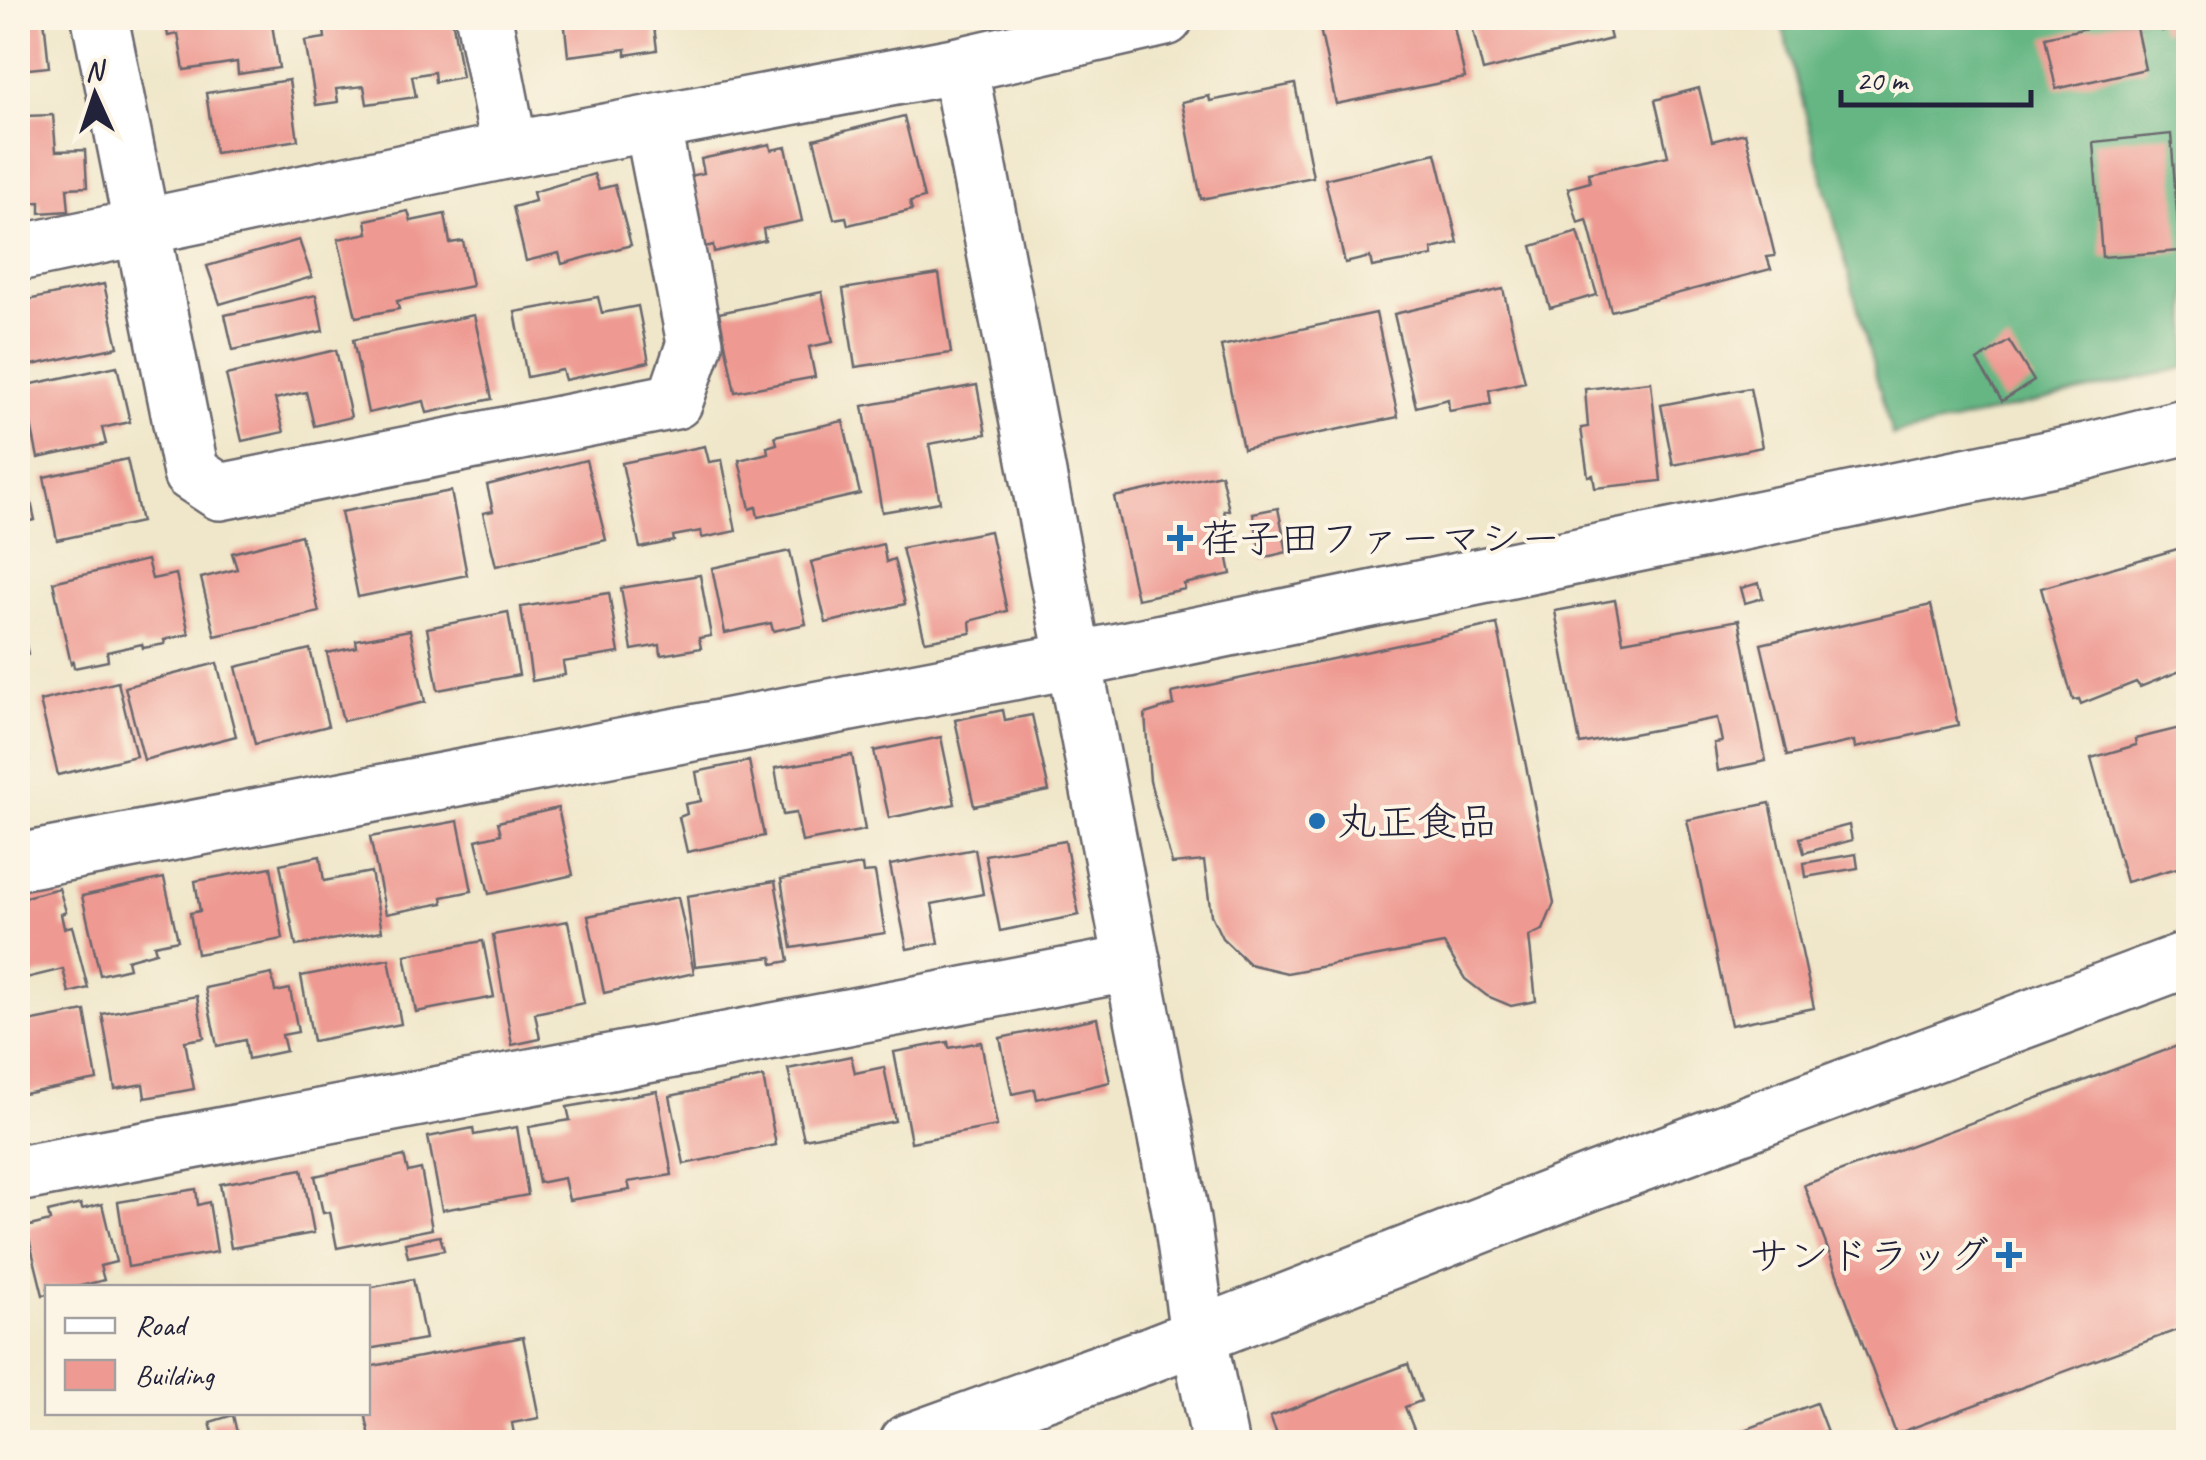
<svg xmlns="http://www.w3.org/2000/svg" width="2206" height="1460" font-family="Caveat,'Klee One',sans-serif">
<rect width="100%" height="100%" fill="#fcf5e5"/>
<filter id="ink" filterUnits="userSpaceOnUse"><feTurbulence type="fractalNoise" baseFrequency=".01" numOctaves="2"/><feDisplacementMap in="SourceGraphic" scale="20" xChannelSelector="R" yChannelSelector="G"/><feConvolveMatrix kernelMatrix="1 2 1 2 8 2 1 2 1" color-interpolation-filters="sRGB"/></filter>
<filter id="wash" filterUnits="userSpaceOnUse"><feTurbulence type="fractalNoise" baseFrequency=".0048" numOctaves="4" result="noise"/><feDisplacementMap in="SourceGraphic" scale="40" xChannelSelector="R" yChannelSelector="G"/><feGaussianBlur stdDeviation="2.25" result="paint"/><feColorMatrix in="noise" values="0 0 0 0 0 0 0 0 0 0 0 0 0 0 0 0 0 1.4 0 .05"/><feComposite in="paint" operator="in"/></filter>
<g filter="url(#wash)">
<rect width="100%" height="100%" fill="#f0e7ca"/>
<path fill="#65b683" stroke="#446c5f" stroke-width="2.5" d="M1780 18H2188V367L1892 436Z"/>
<g id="blocks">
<g fill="#ee9a92">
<path d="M18 18H44L49 67 18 70Z"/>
<path d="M165 18H271L279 68 238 74 237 62 184 70 178 34 168 36Z"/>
<path d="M346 18H452L462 77 435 82 434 72 412 76 416 97 367 104 364 86 336 89 338 102 316 105 305 41 325 38 323 21Z"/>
<path d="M564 18H653L657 50 626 55V49L568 56Z"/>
<path d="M1324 18H1452L1465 78 1336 104 1318 19Z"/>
<path d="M1470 18H1606L1611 39 1483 71Z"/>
<path d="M2134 18 2145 69 2056 89 2045 37Z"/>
<path d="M2157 18H2188V23L2162 31Z"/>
<path d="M289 80 298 140 215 153 206 93Z"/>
<path d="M1295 84 1313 177 1201 199 1182 102 1209 96 1210 101Z"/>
<path d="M1699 88 1712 141 1745 133 1775 256 1767 257 1771 269 1611 311 1587 220 1578 223 1568 188 1590 182 1588 173 1668 156 1655 100Z"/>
<path d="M18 98H23L24 116 53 115 56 151 85 150 87 187 67 188 69 211 40 213V202L18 203Z"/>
<path d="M904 116 924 198 910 202 912 210 848 225 846 217 834 219 814 139Z"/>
<path d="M2171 134 2180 251 2102 257 2093 142Z"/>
<path d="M770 144 771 150 786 147 802 221 763 229 765 240 714 252 713 245 705 247 689 176 704 173 701 159Z"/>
<path d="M1436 153 1458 243 1432 249 1433 256 1372 267 1370 257 1345 263 1325 179Z"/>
<path d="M594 174 599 189 615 185 631 245 562 264 559 253 526 261 513 207 535 201 533 192Z"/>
<path d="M408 211 411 221 445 214 450 243 463 241 472 286 397 301 399 309 356 317 338 239 368 233 366 220Z"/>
<path d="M1578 232 1597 295 1550 308 1532 246Z"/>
<path d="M299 240 312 277 220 304 207 266Z"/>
<path d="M939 274 951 353 855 367 843 289Z"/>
<path d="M104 284 118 347 23 367 18 341V302Z"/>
<path d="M1503 289 1525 382 1489 390 1491 404 1449 411 1448 399 1416 407 1394 314Z"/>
<path d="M822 292 833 342 809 347 815 377 735 392 719 313Z"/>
<path d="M316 295 323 331 233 350 225 315Z"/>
<path d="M598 297 602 313 638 306 649 362 565 380 562 370 527 377 515 312Z"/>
<path d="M1376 313 1398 417 1243 449 1221 346Z"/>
<path d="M474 315 492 399 427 413 424 401 368 413 353 340Z"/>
<path d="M2009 341 2034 381 2002 401 1977 361Z"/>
<path d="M336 350 351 417 314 426 306 392 275 399 284 432 242 441 226 375Z"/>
<path d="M117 366 130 422 102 428 106 444 38 458 23 386Z"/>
<path d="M1651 382 1661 481 1595 488 1593 475 1588 476 1581 428 1588 427 1585 389Z"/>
<path d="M977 385 986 434 929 444 940 502 882 512 863 406Z"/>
<path d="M1750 388 1762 447 1673 465 1661 405Z"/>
<path d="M843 421 860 494 758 517 756 507 750 509 739 460 768 453 767 447 777 444 775 436Z"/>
<path d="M705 446 709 462 722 460 736 531 702 538 701 531 673 536 674 541 640 548 622 463Z"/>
<path d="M19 448 35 520 18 523V449Z"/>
<path d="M127 459 141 522 57 540 44 477Z"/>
<path d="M586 460 606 540 496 566 483 513 493 511 487 485Z"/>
<path d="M1221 474 1229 510H1224L1227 526 1230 525 1231 530H1235L1238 547 1226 549 1231 574 1184 584 1185 589 1137 599 1114 497Z"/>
<path d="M451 491 467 575 358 597 341 512Z"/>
<path d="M1278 508 1287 552 1262 558 1253 513Z"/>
<path d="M990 531 1007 611 970 621 971 633 925 641 902 548Z"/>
<path d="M301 535 319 612 215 636 201 578 237 569 232 553Z"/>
<path d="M883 544 886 562 894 559 905 604 826 623 811 562Z"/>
<path d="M2188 546V668L2140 687 2136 682 2081 704 2079 699 2073 700 2041 588Z"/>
<path d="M790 551 806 624 773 631 771 623 725 633 712 568Z"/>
<path d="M147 560 152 579 176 574 189 634 164 640 165 644 143 648 142 644 107 652 108 661 74 668 73 662 71 664 53 582Z"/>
<path d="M700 575 711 636 699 638 701 648 661 655 660 645 632 650 621 588Z"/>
<path d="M1759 583 1763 598 1745 603 1741 588Z"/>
<path d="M609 593 619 653 563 662 565 675 532 681 521 607Z"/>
<path d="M1615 600 1623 641 1739 620 1766 761 1718 771 1714 743 1722 742 1717 718 1580 744 1555 611Z"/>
<path d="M1931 605 1958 725 1855 748 1854 741 1787 756 1761 644Z"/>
<path d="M508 612 519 675 438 690 427 628Z"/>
<path d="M19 613 28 654 18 657V614Z"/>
<path d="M1497 624 1554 903 1543 930 1529 936 1536 1001 1511 1006 1487 996 1465 979 1444 944 1287 973 1249 964 1222 938 1211 915 1204 861 1172 864 1150 781 1145 714 1174 705 1172 693Z"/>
<path d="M410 630 425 702 343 721 327 653 357 647 356 640Z"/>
<path d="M310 649 328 726 255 744 236 667Z"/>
<path d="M217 663 236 736 144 760 125 687Z"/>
<path d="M118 682 136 756 58 775 40 701Z"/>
<path d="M1003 710 1005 720 1032 715 1049 791 974 806 955 720Z"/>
<path d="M18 718 29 760 18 762Z"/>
<path d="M2188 726V858L2180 860 2181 867 2126 882 2091 758 2136 745 2135 739Z"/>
<path d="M941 737 955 804 889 818 874 751Z"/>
<path d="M852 755 865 830 802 842 796 813 783 815 775 768Z"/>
<path d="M749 761 764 836 687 852 679 817 687 814 685 804 701 801 696 772Z"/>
<path d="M1770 803 1814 1008 1731 1025 1687 820Z"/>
<path d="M558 808 573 875 489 894 476 840 501 834 498 822Z"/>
<path d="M458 821 472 891 442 897 443 903 386 914 370 837Z"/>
<path d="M1849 825 1852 840 1804 853 1800 838Z"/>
<path d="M1065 841 1079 915 1000 931 985 855Z"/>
<path d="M975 849 983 894 932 904 939 943 907 949 890 865Z"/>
<path d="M1856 854 1858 868 1806 877 1804 863Z"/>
<path d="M320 856 324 881 371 872 382 931 296 946 280 864Z"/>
<path d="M862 865 863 873 875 872 885 933 792 948 781 879Z"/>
<path d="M271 867 283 939 197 954 190 913 200 911 195 881Z"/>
<path d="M164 878 178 940 154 945 156 952 127 960 129 968 100 975 82 896Z"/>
<path d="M775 881 789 961 773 964 772 957 695 966 687 896Z"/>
<path d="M59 888 66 912 61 914 64 928 72 926 88 988 69 993 63 969 18 980V899Z"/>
<path d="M678 897 694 973 604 993 588 916Z"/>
<path d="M568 921 584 1003 535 1013 540 1039 512 1045 493 935Z"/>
<path d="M483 941 494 997 416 1012 405 955Z"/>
<path d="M389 959 401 1024 313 1041 301 976Z"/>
<path d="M272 974 275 992 290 989 298 1032 282 1035 286 1051 248 1059 245 1040 217 1046 205 988Z"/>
<path d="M197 996 204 1038 185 1041 194 1089 145 1098 143 1084 115 1089 102 1014Z"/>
<path d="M85 1011 97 1080 18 1095V1024Z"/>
<path d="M1097 1018 1110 1082 1037 1099 1035 1089 1012 1094 1000 1038Z"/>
<path d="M948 1042 949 1048 981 1042 997 1126 911 1142 894 1052Z"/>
<path d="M2188 1042V1326L1896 1434 1804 1185Z"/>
<path d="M851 1056 855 1073 884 1067 895 1121 804 1139 788 1069Z"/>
<path d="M763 1077 776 1145 684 1164 670 1096Z"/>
<path d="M657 1091 672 1175 628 1182 630 1190 569 1200 564 1178 539 1183 529 1127 570 1120 567 1107Z"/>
<path d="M517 1127 528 1195 442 1210 428 1137 473 1128 474 1135Z"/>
<path d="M404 1156 408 1172 421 1169 432 1229 337 1248 330 1212 323 1213 315 1176Z"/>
<path d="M302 1169 314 1233 231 1248 220 1184Z"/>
<path d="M196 1189 198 1205 209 1202 217 1252 128 1267 118 1202Z"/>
<path d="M81 1204 82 1209 102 1204 116 1262 100 1266 104 1280 73 1288H48V1294L43 1295 26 1227 50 1221 48 1212Z"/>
<path d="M440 1236 444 1250 408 1257 405 1243Z"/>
<path d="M413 1279 425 1339 368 1349V1288Z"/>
<path d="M523 1337 539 1418 512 1423 515 1440 500 1442H371L365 1412 368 1367Z"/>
<path d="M1408 1364 1421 1401 1405 1407 1419 1442H1280L1270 1417Z"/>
<path d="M1816 1403 1831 1442H1713Z"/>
<path d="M233 1415 239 1442H215L210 1422Z"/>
</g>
</g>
</g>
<g filter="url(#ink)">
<use href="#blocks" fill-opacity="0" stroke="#6a676d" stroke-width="2.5"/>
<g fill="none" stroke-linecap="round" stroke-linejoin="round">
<defs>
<g id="minor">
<path d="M100 18 191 473 220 492 675 401 695 343 652 123"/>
<path d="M484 18 510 150"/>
<path d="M959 65 1182 1220 1198 1334 1220 1442"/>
<path d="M18 253 510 150 959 65 1165 18"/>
<path d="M18 862 1075 660 2087 451 2188 426"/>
<path d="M18 1174 1133 963"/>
</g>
<path id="tertiary" d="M908 1442 1149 1355 1594 1181 2188 959"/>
</defs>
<use href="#minor" stroke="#6a676d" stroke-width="60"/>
<use href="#tertiary" stroke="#6a676d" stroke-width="60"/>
<use href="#minor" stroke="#fff" stroke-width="55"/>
<use href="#tertiary" stroke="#fff" stroke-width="55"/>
</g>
</g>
<g fill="#1f6fb2" stroke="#fcf5e5" stroke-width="4">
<path d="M1175 523h10v10h10v10h-10v10h-10v-10h-10v-10h10z"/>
<circle cx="1317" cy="821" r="10"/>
<path d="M2004 1240h10v10h10v10h-10v10h-10v-10h-10v-10h10z"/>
</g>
<g text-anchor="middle" stroke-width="8" stroke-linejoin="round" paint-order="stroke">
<g font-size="40" fill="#22223b" stroke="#fcf5e5" text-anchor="start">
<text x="1200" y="552">荏子田ファーマシー</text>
<text x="1337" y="835">丸正食品</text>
<text x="1989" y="1269" text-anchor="end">サンドラッグ</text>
</g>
</g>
<rect width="2206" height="1460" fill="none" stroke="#fcf5e5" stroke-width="60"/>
<rect x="45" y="1285" width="325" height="130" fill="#fcf5e5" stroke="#a5a1a1" stroke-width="2.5"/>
<rect x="65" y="1318" width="50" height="15" fill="#ffffff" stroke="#a5a1a1" stroke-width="2.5"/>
<text x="135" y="1335" font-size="30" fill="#22223b">Road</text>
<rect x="65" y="1360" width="50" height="30" fill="#ee9a92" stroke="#a5a1a1" stroke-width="2.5"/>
<text x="135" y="1385" font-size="30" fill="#22223b">Building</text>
<g transform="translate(95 95) rotate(357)" stroke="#fcf5e5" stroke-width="8" paint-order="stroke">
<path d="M0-8L18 38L0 25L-18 38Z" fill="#22223b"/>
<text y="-15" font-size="28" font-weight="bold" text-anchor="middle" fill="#22223b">N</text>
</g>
<path d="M1841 90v15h190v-15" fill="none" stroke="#22223b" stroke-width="5"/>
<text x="1856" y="90" font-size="30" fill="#22223b" stroke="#fcf5e5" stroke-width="8" paint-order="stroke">20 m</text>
</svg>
